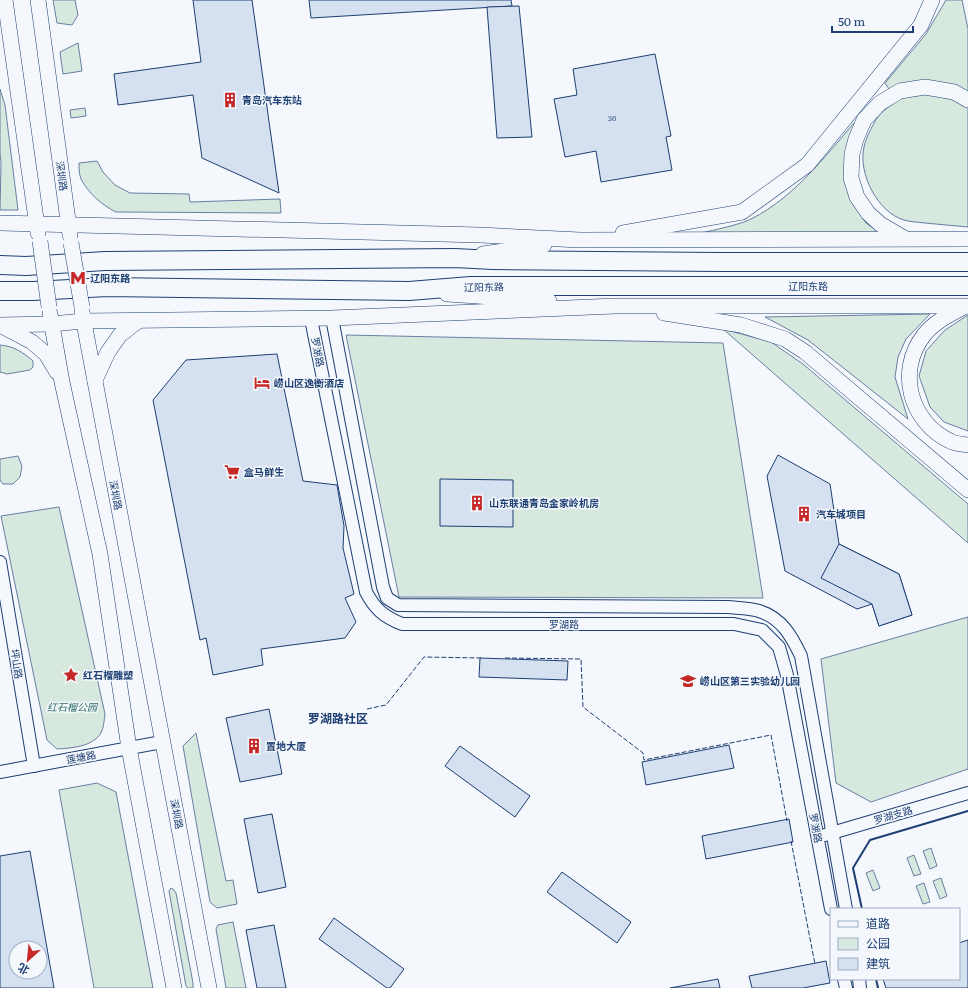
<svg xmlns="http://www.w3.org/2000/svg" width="968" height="988" font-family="Literata,'Noto Sans SC',serif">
<rect width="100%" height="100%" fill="#f4f7fb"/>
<g fill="#d7e8df" stroke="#687fa3">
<path d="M53 0H75L78 15 72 25 57 23Z"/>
<path d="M946 0H962L968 29V227C954 226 939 224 925 223 918 222 910 222 904 220 877 212 858 173 864 147 865 139 875 120 880 114 885 109 892 105 897 101L885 83 926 34Z"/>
<path d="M78 43 82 71 63 74 60 52Z"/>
<path d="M0 89 5 105 18 210H0L1 163 0 153Z"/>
<path d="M85 108 86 116 71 118 70 110Z"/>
<path d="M862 114 853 203 866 223 882 234 701 233C714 230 739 225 751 219 797 196 828 152 862 114Z"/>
<path d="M97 161 103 172 115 185 130 193 189 194 190 202 280 199 281 213 116 212C102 205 89 194 81 179 79 174 79 168 79 163Z"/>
<path d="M930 314 906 339 898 357 895 377 908 419 808 340 765 317Z"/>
<path d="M968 315V431L944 422 930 407 919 376 926 351 945 330Z"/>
<path d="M723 329 771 342 803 364 968 504V543Z"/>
<path d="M346 335 723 343 763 598 399 597Z"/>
<path d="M0 345C13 346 23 352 33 361V367L30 370 7 374 0 372Z"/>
<path d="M18 456 22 466 20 477 13 484H3L0 480V459Z"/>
<path d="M59 507 105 714C104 720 104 727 101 733 92 747 72 748 57 749L47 740 1 516Z"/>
<path d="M968 617V769L871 802 836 783 821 659Z"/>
<path d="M196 733 226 881 233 880 237 904 217 908 210 902 183 746Z"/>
<path d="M97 783 116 792 153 988H94L59 790Z"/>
<path d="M931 848 937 866 930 869 923 851Z"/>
<path d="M914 855 921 874 914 876 907 858Z"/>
<path d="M873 870 880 888 873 891 866 873Z"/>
<path d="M941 878 947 896 940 899 933 881Z"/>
<path d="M924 883 930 902 923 904 916 886Z"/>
<path d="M171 888 173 889 176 893 193 983V988H188L186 986 169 891Z"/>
<path d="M233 922 246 988H226L216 929 218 925Z"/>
</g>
<g fill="#d5e0f0" stroke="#1d3f73" fill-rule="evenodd">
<path d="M193 0H252L279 193 202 158 193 95 118 105 114 74 201 62Z"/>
<path d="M309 0H511L512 6 311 18Z"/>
<path d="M519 6 532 137 497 138 487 7Z"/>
<path d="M655 54 671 136 666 137 672 170 601 182 596 151 565 157 554 99 577 95 573 69Z"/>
<path d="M277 354 303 481 337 485 344 526 343 548 354 594 345 598 356 622 345 638 261 649 263 665 213 675 206 638 200 640 153 400 186 360Z"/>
<path d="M778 455 830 484 839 544 899 574 912 615 879 626 872 604 857 609 785 571 767 476Z"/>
<path d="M440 479 513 480V527L440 526Z"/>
<path d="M839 544 899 574 912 615 879 626 872 604 821 578Z"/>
<path d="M480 658 568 661 567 680 479 677Z"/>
<path d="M269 709 282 774 240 782 226 718Z"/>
<path d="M729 745 734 768 646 785 642 762Z"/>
<path d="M460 746 530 796 515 817 445 766Z"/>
<path d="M272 814 286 887 258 893 244 819Z"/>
<path d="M789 819 793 842 706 859 702 836Z"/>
<path d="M30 851 54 988H0V856ZM16 948H40V972H16Z"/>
<path d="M562 872 631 922 617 943 547 892Z"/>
<path d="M334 918 404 969 390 988H387L319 939Z"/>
<path d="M274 925 286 988H257L246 930Z"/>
<path d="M968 940V988H886L883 979H959V943Z"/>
<path d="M826 961 830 983 803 988H752L749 976Z"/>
<path d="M718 979 720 988H670Z"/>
</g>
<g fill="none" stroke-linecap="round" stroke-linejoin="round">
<defs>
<g id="minor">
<path d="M332 318 383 587 387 598 398 605 728 607C738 608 750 608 759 611 782 618 792 637 801 656L846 909"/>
<path d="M311 319 366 592C375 609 384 617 402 624H734L762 630 779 647 787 675 831 909"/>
<path d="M0 562 34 766"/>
<path d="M0 772 162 742"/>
<path d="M825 835 968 793"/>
<path d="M844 979 846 988"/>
<path d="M859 979 860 988"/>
</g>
<g id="major">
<path d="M5 0 38 233"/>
<path d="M38 0 70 235"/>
<path d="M0 223 480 235 580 240 968 239"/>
<path d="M623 233 742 212 807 165 921 25 932 0"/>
<path d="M904 238 880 224 868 213 857 197 851 178 852 154 856 139 864 120 880 103 900 91 925 87 954 92 968 100"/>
<path d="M483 254 544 245"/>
<path d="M447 294 549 301"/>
<path d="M964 307C949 315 934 322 924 335 896 371 910 422 950 441 955 444 962 444 968 445"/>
<path d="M82 312 209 988"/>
<path d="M664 313 741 325 785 339 805 352 968 490"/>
<path d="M50 314 62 382 100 554 129 748 174 988"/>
<path d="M0 325 51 324 84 321 332 318 615 306H968"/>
<path d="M2 326 32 342 46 354 57 372"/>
<path d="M95 380 108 352 120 335 138 321"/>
</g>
<g id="highway">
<path d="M0 265 26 266 105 261 455 258 493 260 720 262H968"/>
<path d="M0 291H33L107 287 409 291 471 286H968"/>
</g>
</defs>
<use href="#minor" stroke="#1d3f73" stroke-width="14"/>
<use href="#major" stroke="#1d3f73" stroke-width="16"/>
<use href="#highway" stroke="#1d3f73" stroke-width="20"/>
<use href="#minor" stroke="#f4f7fb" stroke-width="12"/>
<use href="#major" stroke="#f4f7fb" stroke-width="15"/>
<use href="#highway" stroke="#f4f7fb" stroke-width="18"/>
<defs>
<g id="major-bridge">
<path d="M40 241 49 307"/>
<path d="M71 243 82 307"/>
</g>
</defs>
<use href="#major-bridge" stroke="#1d3f73" stroke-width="16" stroke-linecap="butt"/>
<use href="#major-bridge" stroke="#f4f7fb" stroke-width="15"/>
<g stroke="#1d3f73" stroke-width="1" stroke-dasharray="5 2" stroke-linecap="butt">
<path d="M505 658 581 659 583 707 643 753 644 760 771 735 787 821"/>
<path d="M367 709 386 705 424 657 481 658"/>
<path d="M791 841 815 964"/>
</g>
<g stroke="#1d3f73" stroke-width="2">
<path d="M862 909 853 868 870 840 968 811"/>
<path d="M876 979 878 988"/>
</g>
</g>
<defs>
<symbol id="building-bare" viewBox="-9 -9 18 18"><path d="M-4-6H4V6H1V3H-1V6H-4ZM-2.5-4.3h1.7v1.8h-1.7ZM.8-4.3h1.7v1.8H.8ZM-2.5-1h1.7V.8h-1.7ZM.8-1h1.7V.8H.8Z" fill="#c62828" stroke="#f4f7fb" stroke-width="2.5" paint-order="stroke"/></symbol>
<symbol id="metro-bare" viewBox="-9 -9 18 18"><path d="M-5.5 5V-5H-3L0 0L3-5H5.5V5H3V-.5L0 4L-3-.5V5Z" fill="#c62828" stroke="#f4f7fb" stroke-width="2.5" paint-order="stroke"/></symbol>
<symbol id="hotel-bare" viewBox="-9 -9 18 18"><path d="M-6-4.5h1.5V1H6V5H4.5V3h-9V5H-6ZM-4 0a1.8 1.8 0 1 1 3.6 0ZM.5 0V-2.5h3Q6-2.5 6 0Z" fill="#c62828" stroke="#f4f7fb" stroke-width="2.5" paint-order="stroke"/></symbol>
<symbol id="supermarket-bare" viewBox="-9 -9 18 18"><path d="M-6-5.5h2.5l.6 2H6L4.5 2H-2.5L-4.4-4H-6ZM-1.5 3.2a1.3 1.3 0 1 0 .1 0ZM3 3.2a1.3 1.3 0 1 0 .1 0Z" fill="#c62828" stroke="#f4f7fb" stroke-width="2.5" paint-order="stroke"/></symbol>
<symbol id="sight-bare" viewBox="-9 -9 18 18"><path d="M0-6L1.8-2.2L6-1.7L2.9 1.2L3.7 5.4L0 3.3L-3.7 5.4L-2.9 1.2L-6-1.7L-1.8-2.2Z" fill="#c62828" stroke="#f4f7fb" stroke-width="2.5" paint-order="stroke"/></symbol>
<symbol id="school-bare" viewBox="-9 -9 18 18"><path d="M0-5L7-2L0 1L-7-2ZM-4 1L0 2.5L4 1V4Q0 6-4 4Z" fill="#c62828" stroke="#f4f7fb" stroke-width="2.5" paint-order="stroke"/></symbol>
</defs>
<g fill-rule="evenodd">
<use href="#building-bare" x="219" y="89" width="22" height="22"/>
<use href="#metro-bare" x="67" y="267" width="22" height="22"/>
<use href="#hotel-bare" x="251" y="372" width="22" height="22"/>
<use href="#supermarket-bare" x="221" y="461" width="22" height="22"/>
<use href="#building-bare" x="466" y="492" width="22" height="22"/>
<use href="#building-bare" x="793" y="503" width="22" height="22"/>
<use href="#sight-bare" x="60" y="664" width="22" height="22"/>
<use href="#school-bare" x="677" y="670" width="22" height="22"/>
<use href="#building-bare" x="243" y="735" width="22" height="22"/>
</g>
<g text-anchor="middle" stroke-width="3" stroke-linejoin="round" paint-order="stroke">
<g font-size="8" fill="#4b6792">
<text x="612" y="121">36</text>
</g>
<g font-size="10" font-weight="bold" fill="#1d3f73" stroke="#f4f7fb" text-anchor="start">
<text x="242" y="104">青岛汽车东站</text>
<text x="90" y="282">辽阳东路</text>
<text x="274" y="387">崂山区逸衡酒店</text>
<text x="244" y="476">盒马鲜生</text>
<text x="489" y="507">山东联通青岛金家岭机房</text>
<text x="816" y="518">汽车城项目</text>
<text x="83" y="679">红石榴雕塑</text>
<text x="700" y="685">崂山区第三实验幼儿园</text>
<text x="266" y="750">置地大厦</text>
</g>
<g font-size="10" fill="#1d3f73" stroke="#f4f7fb">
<text transform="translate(62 176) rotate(82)" y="4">深圳路</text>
<text x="808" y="290">辽阳东路</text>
<text transform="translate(484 287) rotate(-1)" y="4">辽阳东路</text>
<text transform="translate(318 352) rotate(79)" y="4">罗湖路</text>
<text transform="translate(116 495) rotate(79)" y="4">深圳路</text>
<text x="564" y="628">罗湖路</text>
<text transform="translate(17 664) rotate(81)" y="4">坪山路</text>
<text transform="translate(81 757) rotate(-11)" y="4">莲塘路</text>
<text transform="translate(177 814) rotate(79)" y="4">深圳路</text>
<text transform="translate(893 815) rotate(-16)" y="4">罗湖支路</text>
<text transform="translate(816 828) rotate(79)" y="4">罗湖路</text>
</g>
<g font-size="10" font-style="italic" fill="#2c6c60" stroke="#f4f7fb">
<text x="72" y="711">红石榴公园</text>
</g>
<g font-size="12" font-weight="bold" fill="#1d3f73" stroke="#f4f7fb">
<text x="338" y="723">罗湖路社区</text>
</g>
</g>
<rect x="830" y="908" width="130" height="72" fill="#f4f7fb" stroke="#9eadc5"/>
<rect x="838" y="921" width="20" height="6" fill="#f4f7fb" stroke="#9eadc5"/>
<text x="866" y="928" font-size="12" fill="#1d3f73">道路</text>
<rect x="838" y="938" width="20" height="12" fill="#d7e8df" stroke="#9eadc5"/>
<text x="866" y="948" font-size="12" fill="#1d3f73">公园</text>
<rect x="838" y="958" width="20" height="12" fill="#d5e0f0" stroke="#9eadc5"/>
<text x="866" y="968" font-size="12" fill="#1d3f73">建筑</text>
<g transform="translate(28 960) rotate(207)"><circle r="19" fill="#f4f7fb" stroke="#9eadc5"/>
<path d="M0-3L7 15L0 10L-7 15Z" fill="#c62828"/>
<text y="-6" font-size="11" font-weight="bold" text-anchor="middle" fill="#1d3f73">北</text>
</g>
<path d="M832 26v6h81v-6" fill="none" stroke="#1d3f73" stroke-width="2"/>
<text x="838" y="26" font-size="12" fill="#1d3f73" stroke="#f4f7fb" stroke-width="3" paint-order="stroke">50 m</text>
</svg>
